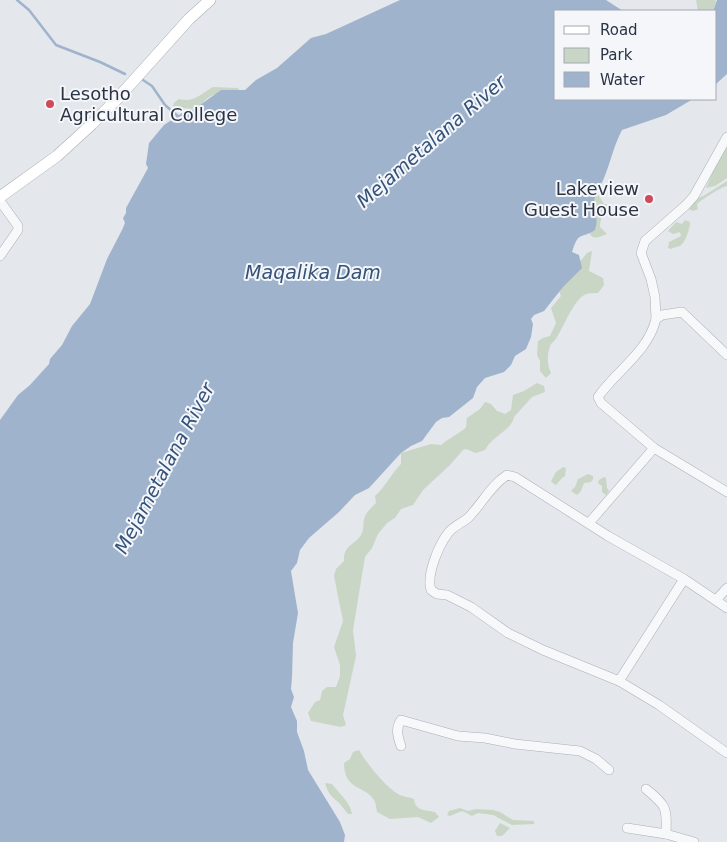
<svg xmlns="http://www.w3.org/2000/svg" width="727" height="842" font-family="'DejaVu Sans',sans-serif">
<rect width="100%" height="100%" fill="#e4e7ec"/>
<g fill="#c9d6c5">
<path d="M696 0H714L716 1 713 11H698Z"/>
<path d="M213 87 238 88 239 90C217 94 213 90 197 109L179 108 173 106 174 103 179 99C194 103 200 94 213 87Z"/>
<path d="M727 145V178L715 186 706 188 714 169Z"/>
<path d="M727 181V186C721 187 703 199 697 204L698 209 693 211 689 209 688 207 692 201 705 195Z"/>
<path d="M597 193 604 204 612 205C605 213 600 216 600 227L607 234C601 236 594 241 590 234L594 221 591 195Z"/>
<path d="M685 220 690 222C690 228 686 242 680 246 677 247 674 247 671 249L668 248 669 242 681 236 680 232 673 234 668 231 676 222 682 224Z"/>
<path d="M592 251 589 271 603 278 604 285 598 293C595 293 589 293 586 294 574 299 564 326 557 337 556 340 552 342 550 346 547 355 547 365 551 373L546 378 540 371V361L537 355 538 341 543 338 550 336 556 323 551 308 561 296 558 289 587 253Z"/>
<path d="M537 383 544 386 545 392 532 397 514 417C512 430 492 436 485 450L476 453 466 449 463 450 450 465 423 490 413 505 401 509 395 518 387 523 378 534 372 548 365 557 353 630 356 656 343 715 346 725 341 727 311 721 308 713 315 702 320 700 322 691 327 687H336L340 676V665L334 647 343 621 334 576 336 569 344 561C343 545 355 545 361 535 364 530 363 525 364 519 366 512 371 508 376 503L375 496C386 486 391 474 401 464V453L431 444 441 445C446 440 465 430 466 427 467 424 466 421 467 418L480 409 485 402 491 404 497 411 505 414 511 410 513 395 524 391Z"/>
<path d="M563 467 566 468 565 476 562 478 556 485 554 484 551 481 556 472Z"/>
<path d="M588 474 593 476V479L591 482 584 483 581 491 577 495 571 491 575 487 578 479Z"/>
<path d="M604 477 606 478 607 488 609 491 606 495 602 492V486L598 483 599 480Z"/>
<path d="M359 750C366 763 386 787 398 794 403 797 409 797 414 799 415 811 425 810 435 812L439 817 431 823 418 817 390 819 377 812C376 808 376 803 374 800 365 785 344 791 344 763L350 759 353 752Z"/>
<path d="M325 783 332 784C339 794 350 801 352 814H348C345 811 343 807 340 804 332 796 329 796 325 783Z"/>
<path d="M460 808 468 811 476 809 493 810 500 812 513 820 534 821V824L512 825 493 815 478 813 472 816 462 811 450 816 447 815 449 811Z"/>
<path d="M500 823 510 828 502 836H497L495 831Z"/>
</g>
<g fill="#9fb4cc">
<path d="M400 0H606L623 11H556V99H693L666 115 622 130C614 145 611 161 604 178 601 186 594 194 594 203 594 215 599 217 595 230 580 240 579 230 572 252L579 255 582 268 563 287 544 311 534 315 531 319 533 324 531 337 526 349 515 356 511 365 504 372 485 378 477 387 473 398 449 417 442 418 436 422 422 441 411 446 401 453 369 488 355 495 339 512 309 538 300 550 297 563 291 571 298 613 293 643 292 677 291 689 294 697 291 707 297 721V732L304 751 308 770 340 822 345 835 344 842H0V420L18 395 30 385 49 364 50 359 62 345 72 326 90 304 107 259 122 230 125 223 123 218 126 213V208L148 168 146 164 149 143 164 125 188 109 193 110 221 90H245L256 80 277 68 311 38 326 34Z"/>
<path d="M717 0H727V74L716 84V11H713Z"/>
</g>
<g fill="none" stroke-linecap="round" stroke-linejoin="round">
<g stroke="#9fb4cc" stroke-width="2.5">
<path d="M17 0 29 10 56 45 100 62 125 74"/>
<path d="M143 80 152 86 165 105 180 118"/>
</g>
<defs>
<g id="street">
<path d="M0 201 18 226V230L0 256"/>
<path d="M656 319 655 297 651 279 641 253 645 241 686 205 694 196 727 137"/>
<path d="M654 448 601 403 598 397C617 370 648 352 656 319L662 315 682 312 727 355"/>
<path d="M589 523 654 448 727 492"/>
<path d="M684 579 608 536 515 477 507 475C490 486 482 504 468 518 462 523 454 526 449 532 439 544 426 575 431 590L437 594 447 595 471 607 508 633 543 650 619 681 659 705 727 753"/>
<path d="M716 600 727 588"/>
<path d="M619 681 684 579 727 608"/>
<path d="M401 746C398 738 395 728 401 720L458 736 485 738 515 744 580 751 596 759 609 770"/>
<path d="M646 789C667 806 667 808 666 834"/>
<path d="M627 828 666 834 694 842"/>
</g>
<path id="secondary" d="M0 197 57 156 92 124 118 98 189 19 210 0"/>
</defs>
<use href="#street" stroke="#a9aeb7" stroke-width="10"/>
<use href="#secondary" stroke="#a9aeb7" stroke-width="12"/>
<use href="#street" stroke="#f7f8fa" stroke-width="9"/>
<use href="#secondary" stroke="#fff" stroke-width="11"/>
</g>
<g fill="#d1495b" stroke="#f4f6f9" stroke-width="2">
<circle cx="50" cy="104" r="5"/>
<circle cx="649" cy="199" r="5"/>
</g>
<g text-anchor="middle" stroke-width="4" stroke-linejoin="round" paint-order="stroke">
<g font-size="18" fill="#2b3445" stroke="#f4f6f9" text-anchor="start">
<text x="60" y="100">Lesotho<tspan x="60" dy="21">Agricultural College</tspan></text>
<text x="639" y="195" text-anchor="end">Lakeview<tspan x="639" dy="21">Guest House</tspan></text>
</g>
<g font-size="19" font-style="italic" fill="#34527a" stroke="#f4f6f9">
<text transform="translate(431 141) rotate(-41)" y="7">Mejametalana River</text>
<text x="313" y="279">Maqalika Dam</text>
<text transform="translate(164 468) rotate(-62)" y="7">Mejametalana River</text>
</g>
</g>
<rect x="554" y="10" width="162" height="90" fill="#f4f6f9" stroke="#a4a8b1"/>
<rect x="564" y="26" width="25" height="8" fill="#ffffff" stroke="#a4a8b1"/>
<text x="600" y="35" font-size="15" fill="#2b3445">Road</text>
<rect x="564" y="48" width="25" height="15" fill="#c9d6c5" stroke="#a4a8b1"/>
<text x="600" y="60" font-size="15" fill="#2b3445">Park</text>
<rect x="564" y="72" width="25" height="15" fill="#9fb4cc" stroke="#a4a8b1"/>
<text x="600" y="85" font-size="15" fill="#2b3445">Water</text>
</svg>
